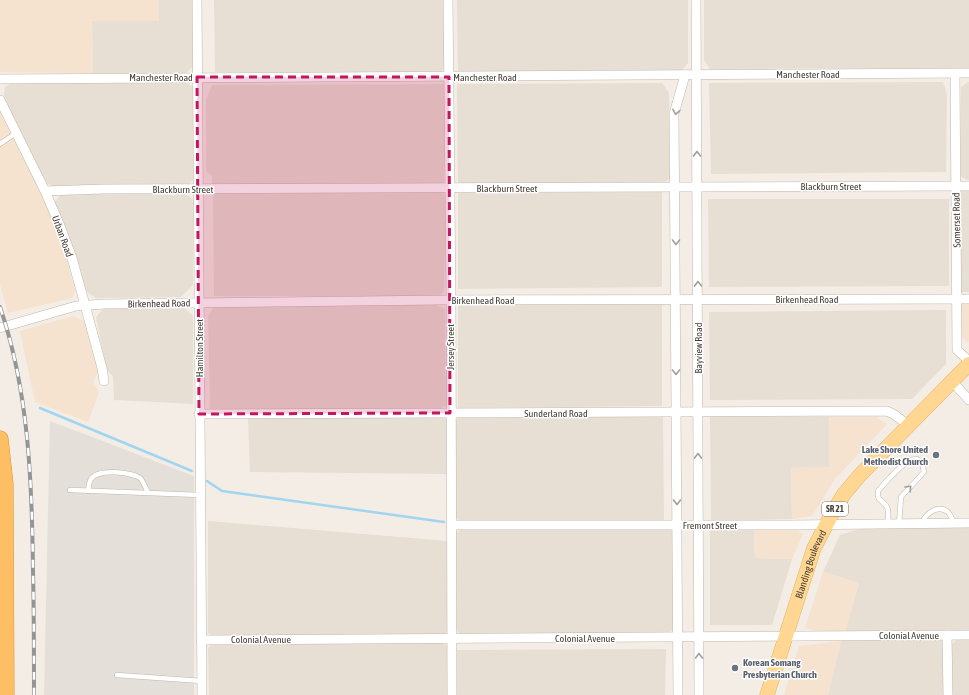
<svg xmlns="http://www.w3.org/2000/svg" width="969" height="695" font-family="'Asap Condensed',sans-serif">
<rect width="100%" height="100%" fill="#f3ede5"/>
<g fill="#e7dfd3">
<path d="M159 0H192L193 66 186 73H93L92 21H159Z"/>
<path d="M214 0H444V67L441 73 215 72Z"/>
<path d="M457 0H688V63L681 71H458Z"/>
<path d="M704 0H969V68L710 69 704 60Z"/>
<path d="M13 82H186L193 87V180L186 186 55 187 47 183 7 107 4 95 5 87Z"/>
<path d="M943 82 947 94 946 172 711 174 709 83Z"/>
<path d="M968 82H969V180H967L961 176V87Z"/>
<path d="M662 83 669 93 670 178 665 183 458 184 457 84Z"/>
<path d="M445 84 444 181 442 184 212 185V176L206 171V99L212 85Z"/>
<path d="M963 189H969V292H960V194Z"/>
<path d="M441 192 446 196 444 291 440 296H214L213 194Z"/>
<path d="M662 192V287L458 289V193Z"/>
<path d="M61 194H187L193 200V285L181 297 96 298 87 292 54 203Z"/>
<path d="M708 199H949V286L709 287Z"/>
<path d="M662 304V406L458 408V305Z"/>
<path d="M436 305 445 309 446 406 439 409H210L208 317 214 306Z"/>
<path d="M103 309H185L193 316V404L114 400 113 377 106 368 96 317Z"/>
<path d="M946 310V364L912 399 710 400 709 312Z"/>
<path d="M663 416 664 520 461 521 455 516 454 424 458 418Z"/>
<path d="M710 416 829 417V467L791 468 792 519 711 521Z"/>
<path d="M442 417 447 420 446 474 250 472 248 418Z"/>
<path d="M208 521 447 541 448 631 443 635 213 636 208 633Z"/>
<path d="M669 528 674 533 673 630 665 633 462 635 456 630 455 534 461 529Z"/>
<path d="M754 528 755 558 792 559 772 625H710V529Z"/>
<path d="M863 528H969V631L845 632 859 583 823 572 840 535Z"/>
<path d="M943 639 944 695H828L841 641Z"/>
<path d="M957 639H969V695H951V645Z"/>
<path d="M441 642 447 646 448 695H209L208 648 213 643Z"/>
<path d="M666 649 665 695H456V650Z"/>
</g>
<g fill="#f5e2cf">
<path d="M0 0H159V21H92L93 73 0 72Z"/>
<path d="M0 110 46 199 64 248 75 291 72 298 8 313 0 284Z"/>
<path d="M965 301H969V341L967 342 961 336 960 306Z"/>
<path d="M73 316 84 321 99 370 93 382 99 392 88 422 35 402 20 331Z"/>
<path d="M829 417H876L887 424 835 479 812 516 792 519 791 468 829 467Z"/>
<path d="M754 528 794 529 803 534 792 559 755 558Z"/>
<path d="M823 572 859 583 845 632H819L805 628Z"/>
<path d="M841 641 828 695H784L799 646Z"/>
</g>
<path fill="#e5dfda" d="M50 421 194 476V695H44Z"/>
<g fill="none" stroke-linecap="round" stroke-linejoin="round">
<g stroke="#a0d6f0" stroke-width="2.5">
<path d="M40 408 192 471"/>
<path d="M207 481 222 491 444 522"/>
</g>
<defs>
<g id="lane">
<path d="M0 144 16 133"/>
<path d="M70 490 200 495"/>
<path d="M88 491C89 487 89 481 91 479 98 468 134 472 141 479 144 483 146 489 148 493"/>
<path d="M922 523C926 513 938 504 948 512 951 515 952 519 954 523"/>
<path d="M888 524C888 519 889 511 887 507 882 499 877 502 878 491 885 483 906 457 917 459 919 460 921 462 922 463L924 472 901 497 899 524"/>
<path d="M117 675 202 681"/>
</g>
<g id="street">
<path d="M197 0 202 695"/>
<path d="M448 0 451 301 452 695"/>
<path d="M696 0 699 695"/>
<path d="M955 74 957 350 969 361"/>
<path d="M0 79 969 73"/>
<path d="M0 100 45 191 60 226 72 258 85 305 102 368 104 381"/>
<path d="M45 191 104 189 969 186"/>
<path d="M0 328 76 306 105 304 442 300 969 299"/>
<path d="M952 381 969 400"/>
<path d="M199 414 887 411 895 415 909 426"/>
<path d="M451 525H792L969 523"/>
<path d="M947 635 948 695"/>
<path d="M201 640 969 635"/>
<path d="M678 695 674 114 685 75"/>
</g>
<g id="primary">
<path id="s1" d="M767 695 814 548 833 512 844 494 860 475 969 364"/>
</g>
<path id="highway" d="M0 439 5 484 6 695"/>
</defs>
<use href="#lane" stroke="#c1b7aa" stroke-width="5.5"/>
<use href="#street" stroke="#c1b7aa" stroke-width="10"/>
<use href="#primary" stroke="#e4b361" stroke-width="15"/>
<use href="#highway" stroke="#de9234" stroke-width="17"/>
<use href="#lane" stroke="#fff" stroke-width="4.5"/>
<use href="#street" stroke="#fff" stroke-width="9"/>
<use href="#primary" stroke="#ffd792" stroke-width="14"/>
<use href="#highway" stroke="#febf64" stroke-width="16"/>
<defs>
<path id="rail" d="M0 307C29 392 32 482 33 571 34 612 34 654 34 695"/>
</defs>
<use href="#rail" stroke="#959595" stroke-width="4"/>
<use href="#rail" stroke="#fff" stroke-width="2.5" stroke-dasharray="8" stroke-linecap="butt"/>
</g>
<defs><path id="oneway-chevron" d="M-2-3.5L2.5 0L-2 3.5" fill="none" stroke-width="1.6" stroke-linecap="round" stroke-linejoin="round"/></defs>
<g stroke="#a29e9a">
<use href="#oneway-chevron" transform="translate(676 112) rotate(100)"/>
<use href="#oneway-chevron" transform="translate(697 154) rotate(-91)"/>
<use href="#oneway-chevron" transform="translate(676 242) rotate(90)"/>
<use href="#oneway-chevron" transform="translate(698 284) rotate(-91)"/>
<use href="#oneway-chevron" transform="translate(676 372) rotate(90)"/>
<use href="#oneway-chevron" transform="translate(698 456) rotate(-90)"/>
<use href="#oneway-chevron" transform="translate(909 488) rotate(-47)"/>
<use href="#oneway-chevron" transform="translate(677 502) rotate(90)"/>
<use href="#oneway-chevron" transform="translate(699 656) rotate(-90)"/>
</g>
<path fill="#c2185b" fill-opacity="0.2" stroke="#c2185b" stroke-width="3" stroke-dasharray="8 5" stroke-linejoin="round" d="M197 77H449L450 413 199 414Z"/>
<g fill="#6b7280" stroke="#fff" stroke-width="1.5">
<circle cx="936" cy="455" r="4"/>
<circle cx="735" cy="668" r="4"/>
</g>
<g text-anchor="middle" stroke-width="3" stroke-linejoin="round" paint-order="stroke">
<rect fill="#fff" stroke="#7d7771" stroke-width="1" x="822" y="502" width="26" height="14" rx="3"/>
<g font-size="9" font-weight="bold" fill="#453d34">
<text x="835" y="512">SR 21</text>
</g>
<g font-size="10" fill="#453d34" stroke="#fff">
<text x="808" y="78">Manchester Road</text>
<text x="161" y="81">Manchester Road</text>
<text x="485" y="81">Manchester Road</text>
<text x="831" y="190">Blackburn Street</text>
<text x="507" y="192">Blackburn Street</text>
<text x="183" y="193">Blackburn Street</text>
<text transform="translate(956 220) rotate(-91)" y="4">Somerset Road</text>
<text transform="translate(63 236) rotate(70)" y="4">Urban Road</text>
<text x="807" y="303">Birkenhead Road</text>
<text x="483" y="304">Birkenhead Road</text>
<text transform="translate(159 303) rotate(-1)" y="4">Birkenhead Road</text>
<text transform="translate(450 347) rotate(-90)" y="4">Jersey Street</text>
<text transform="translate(199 348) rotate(-90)" y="4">Hamilton Street</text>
<text transform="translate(698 348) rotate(-90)" y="4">Bayview Road</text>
<text x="556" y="417">Sunderland Road</text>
<text x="710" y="529">Fremont Street</text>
<text dy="4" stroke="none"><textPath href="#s1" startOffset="138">Blanding Boulevard</textPath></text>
<text x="909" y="639">Colonial Avenue</text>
<text x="585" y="642">Colonial Avenue</text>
<text x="261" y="643">Colonial Avenue</text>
</g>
<g font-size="10" font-weight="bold" fill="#5b616d" stroke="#fff" text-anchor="end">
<text x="928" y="453">Lake Shore United<tspan x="928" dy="12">Methodist Church</tspan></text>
<text x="743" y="666" text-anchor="start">Korean Somang<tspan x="743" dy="12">Presbyterian Church</tspan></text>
</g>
</g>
</svg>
